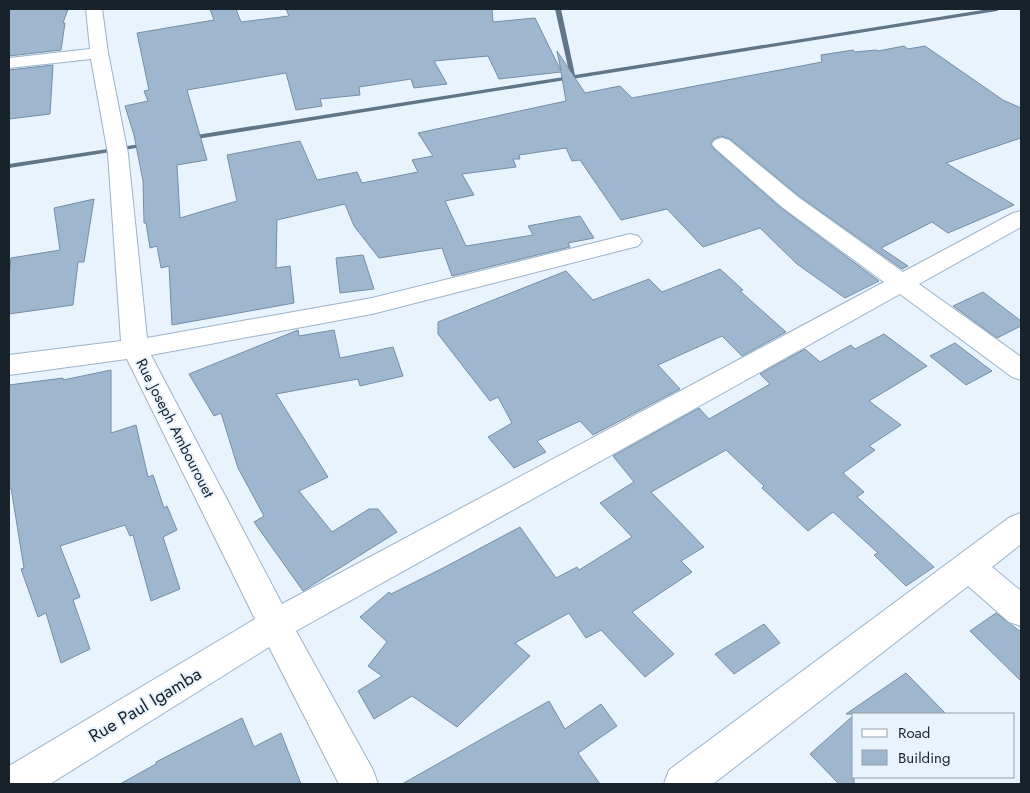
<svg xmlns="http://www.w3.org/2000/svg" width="1030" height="793" font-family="Jost,sans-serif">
<rect width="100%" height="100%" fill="#e8f3fd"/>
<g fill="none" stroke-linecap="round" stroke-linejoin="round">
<g fill="#617589" fill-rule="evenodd">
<path d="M555 9H561L575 75 989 9H1000L997 11 190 140 187 138 190 136 570 76Z"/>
<path d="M147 143 149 144V146L9 168V164Z"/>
</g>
</g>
<g fill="#9eb7cf" stroke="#768ea4" fill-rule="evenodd">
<path d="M9 9H68L63 23H65L61 50 9 56Z"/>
<path d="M210 9H236L241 22 289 16 286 9H492L493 22 535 18 561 71 557 51 585 93 620 86 632 98 822 62 821 55 853 50 855 52 876 50 878 51 904 46 908 49 925 46 1003 100 1021 108V138L946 163 1014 205 948 233 932 222 881 248 908 266 902 269 799 196 730 139 721 136 714 139 710 144 714 149 781 208 879 281 845 298 797 264 760 228 703 247 667 209 621 220 580 160 572 161 566 148 519 155 520 159H513L516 167 462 174 474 195 445 201 466 246 533 235 528 226 580 216 594 238 568 243 570 247 452 276 442 248 379 258 354 226 345 204 277 220 276 268 290 266 294 303 172 325 169 266 161 268 157 246 150 248 146 223H144L143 181 134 135 125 106 148 101 144 91 149 90 137 33 214 20ZM488 56 499 79 561 72 566 101 418 133 433 156 412 160 418 172 362 183 357 172 317 180 300 141 227 155 237 201 180 218 177 165 207 160 187 90 286 73 296 110 322 106 320 99 360 95 359 87 411 79 414 88 447 84 434 61Z"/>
<path d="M53 65 50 114 9 119V70Z"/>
<path d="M94 199 84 262H78L73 305 9 314V277L11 258 60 250 54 208Z"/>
<path d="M363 255 374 289 340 293 336 258Z"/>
<path d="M720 269 743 290 740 291 786 332 742 356 722 336 658 365 680 389 593 435 580 421 537 441 546 452 514 468 488 437 512 423 498 397 490 401 438 334V322L566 271 593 300 649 279 662 292Z"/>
<path d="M983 292 1021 321V326L997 338 953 306Z"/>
<path d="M298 330 299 336 334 330 340 358 393 347 403 376 360 386 358 379 276 394 328 477 299 491 332 532 369 509H378L397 532 303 591 254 522 264 516 238 468 221 413 214 416 189 374Z"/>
<path d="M884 334 927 366 869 401 901 425 869 446 875 450 843 473 864 492 857 497 934 567 906 586 874 555 878 553 833 512 808 531 762 488 764 486 726 450 651 492 704 547 681 561 692 572 632 612 674 654 645 677 601 630 586 638 569 613 515 643 530 656 457 727 412 696 374 719 358 691 382 676 368 666 387 642 360 617 389 592 391 594 445 567 520 527 556 578 577 567 579 570 632 537 600 503 634 482 613 456 699 408 709 419 770 384 760 374 805 349 820 362 851 345 855 349Z"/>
<path d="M955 343 992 371 966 385 930 356Z"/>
<path d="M111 370V433L136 425 148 477 153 475 164 508 167 506 177 530 163 537 180 589 151 601 133 535 130 536 125 525 60 546 80 597 73 600 90 649 61 663 46 613 38 617 21 569 24 568 11 488 9 489V385L63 378V380Z"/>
<path d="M996 613 1021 632V681L970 631Z"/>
<path d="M764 624 780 643 734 674 715 654Z"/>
<path d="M906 673 946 714H846Z"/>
<path d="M549 701 565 729 601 704 617 726 578 753 600 784H402Z"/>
<path d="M854 715V784H839L810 754Z"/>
<path d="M242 718 254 747 281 733 301 784H120L156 764V762Z"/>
</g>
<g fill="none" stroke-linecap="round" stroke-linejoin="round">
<defs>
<g id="street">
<path d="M86 9H102L108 53 128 154 147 338 372 298 630 234 638 236 642 241 638 246 372 314 151 355 282 604 884 282 782 207 715 148 712 144 715 140 722 138 729 140 798 197 903 272 1013 213 1021 211V227L919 284 1021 357V380L1012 377 900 294 296 631 373 770 378 784H339L269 647 50 784H9V766L255 619 127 359 9 375V355L121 341 108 154 91 59 9 68V58L90 49Z"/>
<path d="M1021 513V544L992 567 1021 591V626L1009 622 968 586 713 784H664L669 770 1010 517Z"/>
</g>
</defs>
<use href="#street" stroke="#9ab3ca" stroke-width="2"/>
<use href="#street" fill="#fff" fill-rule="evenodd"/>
</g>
<g text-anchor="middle" stroke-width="4" stroke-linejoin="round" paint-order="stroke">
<g font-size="15" fill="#18222b" stroke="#e8f3fd">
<text transform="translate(175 428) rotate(63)" y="5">Rue Joseph Ambourouet</text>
</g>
<g font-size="18" fill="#18222b" stroke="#e8f3fd">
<text transform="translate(145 705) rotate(-31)" y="6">Rue Paul Igamba</text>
</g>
</g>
<rect width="1030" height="793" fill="none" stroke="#18222b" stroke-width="20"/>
<rect x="852" y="713" width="162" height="65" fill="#e8f3fd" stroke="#959fa9"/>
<rect x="862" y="729" width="25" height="8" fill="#ffffff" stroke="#959fa9"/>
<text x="898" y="738" font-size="15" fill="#18222b">Road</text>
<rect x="862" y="750" width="25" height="15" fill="#9eb7cf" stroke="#959fa9"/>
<text x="898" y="763" font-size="15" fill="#18222b">Building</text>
</svg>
